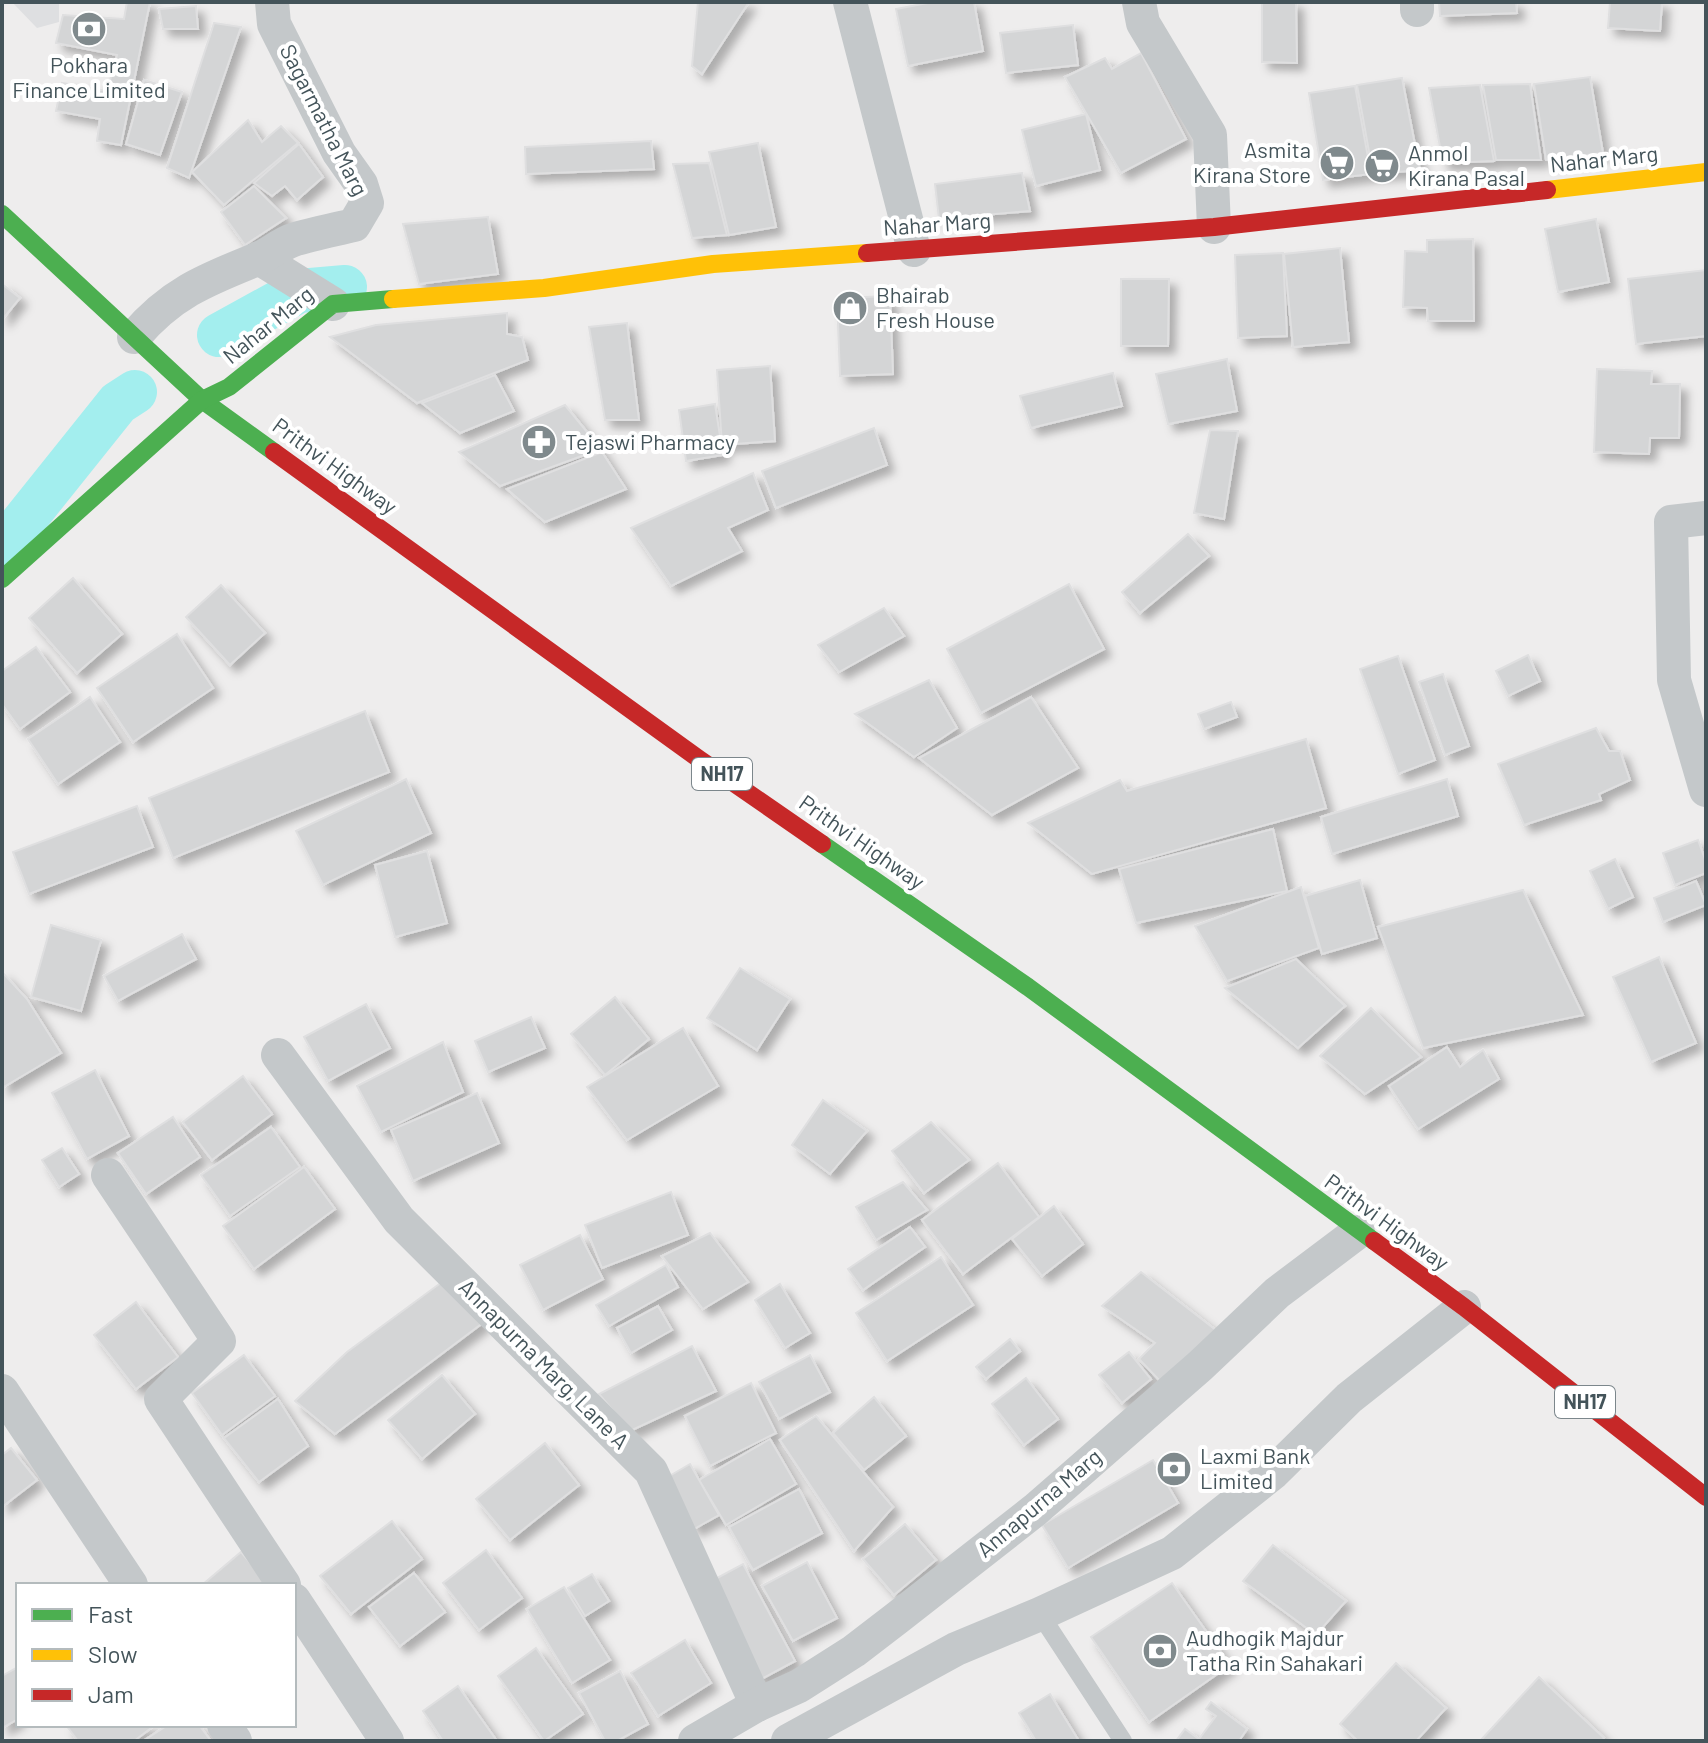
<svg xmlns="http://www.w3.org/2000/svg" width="1708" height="1743" font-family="Barlow,sans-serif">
<defs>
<filter id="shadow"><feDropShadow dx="7" dy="7" stdDeviation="4" flood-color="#0004"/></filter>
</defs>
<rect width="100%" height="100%" fill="#eeeded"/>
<path fill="#dedfe1" d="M12 2H59V22L37 28Z"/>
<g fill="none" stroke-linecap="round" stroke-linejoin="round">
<g stroke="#a3eeee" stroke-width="44">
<path d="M219 335 299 291 345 287"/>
<path d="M2 548 118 403 135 392"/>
</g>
</g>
<g fill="#d4d5d6" stroke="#dfdfe0" stroke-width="2" filter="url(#shadow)">
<path d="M127 2H150L121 145 97 141 100 119 56 111 62 83 107 91 117 55 56 43 63 15 124 19Z"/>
<path d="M698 2H749L702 74 692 66Z"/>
<path d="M933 2H974L983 51 908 66 896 9Z"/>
<path d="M1262 2H1296L1297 63 1262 62Z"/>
<path d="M1439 2H1516L1517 13 1440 16Z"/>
<path d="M1610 2H1662L1660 31 1608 28Z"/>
<path d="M196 6 198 29H163L159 9Z"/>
<path d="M214 23 241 27 189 178 167 168Z"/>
<path d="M1073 25 1078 65 1006 73 1000 33Z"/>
<path d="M1141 53 1186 139 1121 173 1065 77 1105 58 1112 69Z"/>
<path d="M1590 77 1603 153 1546 160 1534 84Z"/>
<path d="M1402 78 1420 170 1373 174 1357 85Z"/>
<path d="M144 80 182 92 160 155 126 144Z"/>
<path d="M1530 84 1541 160H1496L1483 85Z"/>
<path d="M1480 85 1494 161 1443 163 1429 88Z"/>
<path d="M1355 86 1371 174 1323 180 1309 93Z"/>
<path d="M1086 114 1100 170 1036 186 1022 130Z"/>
<path d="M248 120 262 142 281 126 298 143 224 205 192 172Z"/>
<path d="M651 141 654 169 526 174 525 147Z"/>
<path d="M758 143 776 227 729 235 709 152Z"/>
<path d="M299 144 323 177 297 200 285 186 272 196 254 183Z"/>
<path d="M709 163 727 235 692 238 673 164Z"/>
<path d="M1022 173 1030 211 939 219 935 184Z"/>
<path d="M254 186 286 218 245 245 221 212Z"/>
<path d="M488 217 498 274 419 284 403 224Z"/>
<path d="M1596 219 1609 282 1558 292 1545 229Z"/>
<path d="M1473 239 1474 321H1428L1427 308 1403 307 1405 251 1427 252V240Z"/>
<path d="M1340 248 1349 342 1293 347 1284 254Z"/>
<path d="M1283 253 1287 336 1238 338 1235 255Z"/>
<path d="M1706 270V336L1636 344 1628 279Z"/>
<path d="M1121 279H1169L1168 346H1121Z"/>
<path d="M2 284 20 298 2 320Z"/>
<path d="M890 296 893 374 840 376 837 298Z"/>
<path d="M507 313V334L522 337 528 360 417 403 330 337 376 325Z"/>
<path d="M627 323 639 420H605L589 327Z"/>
<path d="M1227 359 1237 411 1168 424 1156 374Z"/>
<path d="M770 366 775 441 722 445 717 370Z"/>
<path d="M1597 369 1652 371 1651 384H1680L1679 438H1650L1649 454 1594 452Z"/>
<path d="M1113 373 1122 406 1031 428 1020 396Z"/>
<path d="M495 375 514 411 460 433 422 403Z"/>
<path d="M715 404 723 455 686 461 679 410Z"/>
<path d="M565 405 601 449 500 486 459 452Z"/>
<path d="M874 428 887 465 776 508 762 471Z"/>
<path d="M1210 430 1238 431 1224 519 1194 513Z"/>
<path d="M602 452 626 489 545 522 507 489Z"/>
<path d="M753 473 768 510 728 528 742 551 671 586 631 528Z"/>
<path d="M1188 534 1209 556 1140 613 1122 592Z"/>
<path d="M73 578 122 634 77 673 29 618Z"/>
<path d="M1069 584 1104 649 981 713 947 649Z"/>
<path d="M221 585 265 633 230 665 186 617Z"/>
<path d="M884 608 904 636 839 672 818 645Z"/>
<path d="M177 634 213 688 133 742 97 688Z"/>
<path d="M36 647 70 692 20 729 2 704V671Z"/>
<path d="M1528 655 1540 681 1508 696 1496 671Z"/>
<path d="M1398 656 1435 760 1398 774 1360 669Z"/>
<path d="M1443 674 1469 746 1445 755 1419 682Z"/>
<path d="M929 680 957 728 914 757 855 714Z"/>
<path d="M90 697 120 742 58 784 28 739Z"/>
<path d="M1031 697 1078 768 992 815 919 758Z"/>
<path d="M1231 702 1237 717 1204 729 1198 714Z"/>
<path d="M365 711 389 772 173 858 149 798Z"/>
<path d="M1596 728 1609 751H1620L1630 780 1599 794 1601 800 1524 825 1498 764Z"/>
<path d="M1306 739 1326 808 1092 874 1028 823 1120 780 1127 791Z"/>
<path d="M406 779 431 833 323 885 296 831Z"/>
<path d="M1447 779 1458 816 1332 854 1321 817Z"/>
<path d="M137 806 153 847 29 894 13 852Z"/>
<path d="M1273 829 1287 891 1136 923 1119 869Z"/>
<path d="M1698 840 1706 862V873L1675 885 1663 853Z"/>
<path d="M427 851 447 923 395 937 375 865Z"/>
<path d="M1615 859 1633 897 1608 909 1590 871Z"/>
<path d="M1360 880 1377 938 1322 954 1305 896Z"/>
<path d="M1696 881 1706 905 1663 922 1654 898Z"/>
<path d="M1301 887 1319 948 1227 981 1195 926Z"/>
<path d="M1523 890 1583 1015 1423 1048 1378 927Z"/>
<path d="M51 925 101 940 81 1011 31 997Z"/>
<path d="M182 934 196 959 118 1001 104 976Z"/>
<path d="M1659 957 1696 1043 1651 1062 1613 977Z"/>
<path d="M1296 959 1345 1006 1298 1048 1225 988Z"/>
<path d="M740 968 790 999 757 1050 707 1018Z"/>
<path d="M2 972 27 999 61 1053 2 1088Z"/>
<path d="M615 997 649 1039 605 1075 571 1034Z"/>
<path d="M366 1004 390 1048 328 1081 304 1037Z"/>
<path d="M1371 1008 1421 1057 1365 1094 1320 1056Z"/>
<path d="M531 1017 545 1048 488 1072 475 1041Z"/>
<path d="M683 1028 718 1086 627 1140 587 1087Z"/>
<path d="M443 1042 463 1092 381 1132 357 1086Z"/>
<path d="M1447 1047 1460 1067 1483 1050 1499 1079 1418 1129 1389 1086Z"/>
<path d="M95 1070 129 1136 87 1159 52 1093Z"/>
<path d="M243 1076 272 1114 212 1160 183 1122Z"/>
<path d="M477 1093 499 1143 413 1181 391 1130Z"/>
<path d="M823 1100 867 1131 830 1174 792 1145Z"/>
<path d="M173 1117 200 1157 146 1194 118 1153Z"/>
<path d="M931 1122 969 1160 924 1193 892 1151Z"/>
<path d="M271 1127 300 1167 230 1216 201 1175Z"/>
<path d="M62 1148 79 1174 59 1187 42 1160Z"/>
<path d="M998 1163 1039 1217 963 1274 922 1220Z"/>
<path d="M304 1167 335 1209 254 1269 223 1226Z"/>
<path d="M903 1182 927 1210 876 1240 856 1207Z"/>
<path d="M671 1192 688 1235 602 1268 585 1225Z"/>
<path d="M1054 1206 1083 1244 1042 1276 1012 1239Z"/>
<path d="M910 1227 925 1247 863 1290 848 1269Z"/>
<path d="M710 1233 748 1282 703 1309 662 1256Z"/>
<path d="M580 1235 603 1279 543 1310 520 1265Z"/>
<path d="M941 1257 973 1305 887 1361 856 1313Z"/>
<path d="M666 1265 678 1287 609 1326 596 1305Z"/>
<path d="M1141 1272 1217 1331 1161 1382 1139 1359 1155 1343 1102 1306Z"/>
<path d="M446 1279 484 1322 335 1434 295 1401 347 1352Z"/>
<path d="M780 1284 810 1333 785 1348 755 1300Z"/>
<path d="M136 1302 178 1357 136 1389 94 1335Z"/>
<path d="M658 1306 672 1330 631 1353 617 1328Z"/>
<path d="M1010 1339 1020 1351 986 1379 976 1367Z"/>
<path d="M692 1346 716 1391 630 1431 599 1394Z"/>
<path d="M1129 1352 1151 1379 1122 1403 1099 1375Z"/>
<path d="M244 1355 275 1396 222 1435 192 1393Z"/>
<path d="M810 1355 830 1392 779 1419 759 1382Z"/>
<path d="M442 1375 475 1414 422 1459 388 1420Z"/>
<path d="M1026 1378 1058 1419 1024 1445 992 1404Z"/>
<path d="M751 1383 776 1433 710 1466 685 1416Z"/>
<path d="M874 1397 906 1436 864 1470 833 1433Z"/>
<path d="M278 1399 308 1446 259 1482 224 1438Z"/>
<path d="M816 1416 893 1507 854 1551 780 1440Z"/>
<path d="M770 1439 796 1484 726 1525 699 1480Z"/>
<path d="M545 1443 579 1485 510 1540 476 1499Z"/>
<path d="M11 1448 37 1480 2 1507V1455Z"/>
<path d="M1153 1460 1178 1503 1068 1568 1042 1525Z"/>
<path d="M690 1464 719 1515 694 1529 666 1478Z"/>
<path d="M799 1489 822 1533 753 1570 729 1527Z"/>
<path d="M392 1521 422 1559 351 1614 320 1576Z"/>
<path d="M905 1524 936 1560 894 1595 863 1559Z"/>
<path d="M1273 1545 1346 1601 1316 1635 1243 1581Z"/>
<path d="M486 1550 522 1598 479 1630 443 1583Z"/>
<path d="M241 1552 269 1585H202Z"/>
<path d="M807 1562 837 1618 793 1641 762 1586Z"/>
<path d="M743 1564 795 1661 758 1681 706 1584Z"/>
<path d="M414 1573 445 1612 400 1646 369 1607Z"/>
<path d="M592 1574 609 1601 585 1616 568 1588Z"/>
<path d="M1172 1583 1230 1665 1149 1722 1091 1637Z"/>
<path d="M564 1587 610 1660 572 1683 527 1609Z"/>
<path d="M685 1640 711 1683 658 1716 631 1673Z"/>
<path d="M536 1648 583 1714 544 1741 498 1676Z"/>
<path d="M1396 1663 1446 1708 1416 1741H1358L1340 1724Z"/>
<path d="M18 1667V1719L2 1728V1676Z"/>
<path d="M620 1671 648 1724 617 1741H605L579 1693Z"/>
<path d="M1539 1677 1604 1738 1602 1741H1480Z"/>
<path d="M458 1686 497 1741H443L423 1711Z"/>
<path d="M1050 1694 1079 1741H1036L1019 1713Z"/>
<path d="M1211 1702 1247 1729 1239 1741H1176L1185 1729 1199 1739 1216 1716 1206 1709Z"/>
<path d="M66 1725H155L134 1741H78Z"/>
<path d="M168 1725H199L211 1741H143Z"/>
</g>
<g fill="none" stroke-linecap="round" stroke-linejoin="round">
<path stroke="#c4c8ca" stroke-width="18" d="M1040 1614 1123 1741"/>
<g stroke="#c4c8ca" stroke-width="34">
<path d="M850 2 914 250"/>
<path d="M1139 2 1143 23 1210 135 1214 227"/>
<path d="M1417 2V10"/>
<path d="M259 258 333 304"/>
<path d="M134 337C172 292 208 279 260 258 271 253 281 244 293 240 312 234 333 230 354 225L367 203 361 184 339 153 274 24 272 2"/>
<path d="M1706 518 1671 522 1674 680 1706 790"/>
<path d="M278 1055 399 1220 651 1471 757 1705"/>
<path d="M108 1175 219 1341 161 1399 284 1585"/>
<path d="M2 1391 131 1585"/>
<path d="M294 1600 387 1741"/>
<path d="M224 1725 235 1741"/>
<path d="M695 1741 757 1705 799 1686 854 1651 897 1618 1035 1510 1200 1366 1277 1293 1358 1232"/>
<path d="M788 1741 956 1649 1040 1614 1172 1553 1273 1473 1349 1398 1464 1307"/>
</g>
<g stroke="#4caf50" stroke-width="18">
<path d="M2 214 202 400 274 452"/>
<path d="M2 579 202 400 229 387 333 304 393 299"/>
<path d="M822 844 1028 987 1374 1241"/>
</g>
<g stroke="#ffc107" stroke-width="18">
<path d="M1547 190 1706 172"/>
<path d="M393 299 544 288 713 264 867 253"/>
</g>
<g stroke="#c62828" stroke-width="18">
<path d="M867 253 1214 227 1547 190"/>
<path d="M274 452 699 759 822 844"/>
<path d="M1374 1241 1464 1307 1706 1497"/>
</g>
</g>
<defs>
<symbol id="bank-disc" viewBox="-11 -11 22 22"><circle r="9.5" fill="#808a8d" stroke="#fff"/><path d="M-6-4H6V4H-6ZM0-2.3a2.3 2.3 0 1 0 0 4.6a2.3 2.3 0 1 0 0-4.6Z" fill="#fff"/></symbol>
<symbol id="supermarket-disc" viewBox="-11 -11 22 22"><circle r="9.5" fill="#808a8d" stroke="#fff"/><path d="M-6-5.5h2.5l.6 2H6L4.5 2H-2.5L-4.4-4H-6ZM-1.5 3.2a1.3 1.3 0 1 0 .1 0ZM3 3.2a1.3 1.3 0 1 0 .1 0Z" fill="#fff"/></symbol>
<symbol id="shop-disc" viewBox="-11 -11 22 22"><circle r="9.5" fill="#808a8d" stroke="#fff"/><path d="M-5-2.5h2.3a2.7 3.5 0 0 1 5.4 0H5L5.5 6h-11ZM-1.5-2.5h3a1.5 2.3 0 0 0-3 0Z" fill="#fff"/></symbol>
<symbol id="pharmacy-disc" viewBox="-11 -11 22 22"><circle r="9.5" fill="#808a8d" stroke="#fff"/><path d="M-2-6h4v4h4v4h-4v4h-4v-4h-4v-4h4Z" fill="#fff"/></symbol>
</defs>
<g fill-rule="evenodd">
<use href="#bank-disc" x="69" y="9" width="40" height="40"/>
<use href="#supermarket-disc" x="1317" y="143" width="40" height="40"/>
<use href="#supermarket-disc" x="1362" y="146" width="40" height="40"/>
<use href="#shop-disc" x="830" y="288" width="40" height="40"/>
<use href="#pharmacy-disc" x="519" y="422" width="40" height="40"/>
<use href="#bank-disc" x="1154" y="1449" width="40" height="40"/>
<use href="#bank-disc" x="1140" y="1631" width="40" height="40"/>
</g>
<g text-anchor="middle" stroke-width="8" stroke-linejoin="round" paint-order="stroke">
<g fill="#fff" stroke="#7c878c" stroke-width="2">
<rect x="692" y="758" width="60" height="32" rx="6"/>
<rect x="1555" y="1386" width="60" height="32" rx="6"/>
</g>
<g font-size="20" font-weight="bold" fill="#44545a">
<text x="722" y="781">NH17</text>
<text x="1585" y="1409">NH17</text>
</g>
<g font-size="22" fill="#44545a" stroke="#fff" text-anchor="start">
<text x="89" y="73" text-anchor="middle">Pokhara<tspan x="89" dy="25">Finance Limited</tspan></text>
<text x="1311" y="158" text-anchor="end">Asmita<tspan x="1311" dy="25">Kirana Store</tspan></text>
<text x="1408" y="161">Anmol<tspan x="1408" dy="25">Kirana Pasal</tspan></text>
<text x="876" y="303">Bhairab<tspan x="876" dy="25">Fresh House</tspan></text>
<text x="565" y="450">Tejaswi Pharmacy</text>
<text x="1200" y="1464">Laxmi Bank<tspan x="1200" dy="25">Limited</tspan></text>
<text x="1186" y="1646">Audhogik Majdur<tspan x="1186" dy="25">Tatha Rin Sahakari</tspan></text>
</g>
<g font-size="22" fill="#44545a" stroke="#fff">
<text transform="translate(324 120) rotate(63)" y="8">Sagarmatha Marg</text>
<text transform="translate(1604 159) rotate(-6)" y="8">Nahar Marg</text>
<text transform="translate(937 224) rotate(-4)" y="8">Nahar Marg</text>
<text transform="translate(268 325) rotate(-39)" y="8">Nahar Marg</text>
<text transform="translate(335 466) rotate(36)" y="8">Prithvi Highway</text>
<text transform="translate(862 842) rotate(35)" y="8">Prithvi Highway</text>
<text transform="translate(1387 1222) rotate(36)" y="8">Prithvi Highway</text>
<text transform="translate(544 1364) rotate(45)" y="8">Annapurna Marg, Lane A</text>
<text transform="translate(1039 1503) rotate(-40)" y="8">Annapurna Marg</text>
</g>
</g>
<rect width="1708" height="1743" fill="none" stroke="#44545a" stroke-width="8"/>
<rect x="16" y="1583" width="280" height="144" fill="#ffffff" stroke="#b4bbbd" stroke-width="2"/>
<rect x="32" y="1609" width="40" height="12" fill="#4caf50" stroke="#b4bbbd" stroke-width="2"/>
<text x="88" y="1623" font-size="24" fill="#44545a">Fast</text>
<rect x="32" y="1649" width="40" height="12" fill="#ffc107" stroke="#b4bbbd" stroke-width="2"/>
<text x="88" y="1663" font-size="24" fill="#44545a">Slow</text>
<rect x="32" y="1689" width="40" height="12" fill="#c62828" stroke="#b4bbbd" stroke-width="2"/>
<text x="88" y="1703" font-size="24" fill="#44545a">Jam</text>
</svg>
